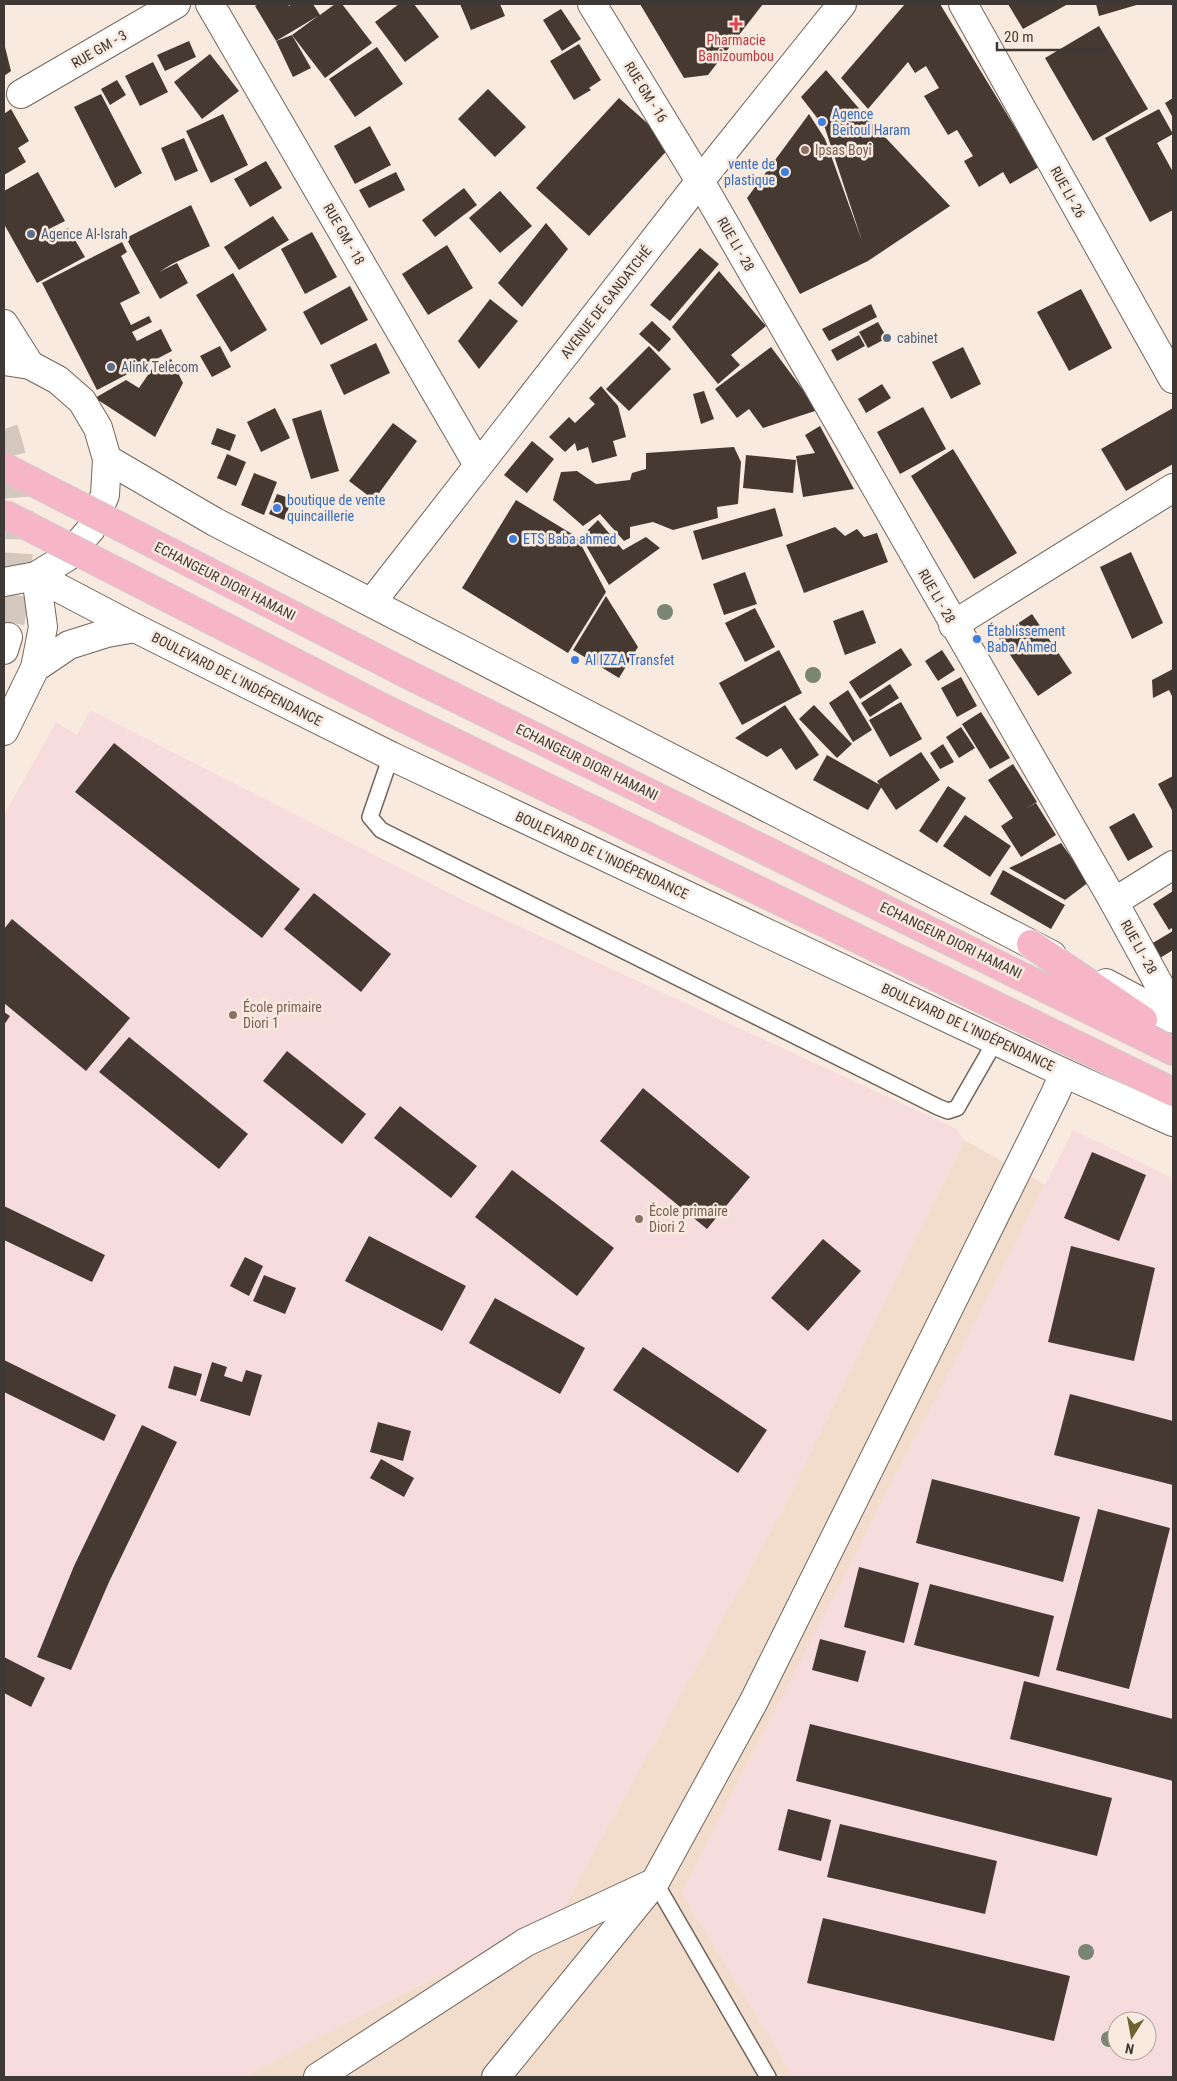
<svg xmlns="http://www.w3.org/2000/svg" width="1177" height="2081" font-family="'Roboto Condensed',sans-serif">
<rect width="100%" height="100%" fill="#f9eadf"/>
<path fill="#f2ddcd" d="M964 1140 1046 1185 682 1892 794 2077H242L561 1912 783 1509Z"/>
<g fill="#f7dcde" fill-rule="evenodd">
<path d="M90 710 467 902 957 1129 964 1140 783 1509 561 1912 242 2077H4V815L56 722 77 735Z"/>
<path d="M1073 1130 1173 1178V2077H794L682 1892ZM1117 2021H1147V2051H1117Z"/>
</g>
<g fill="#463932">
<path d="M259 4H288L289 6 292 4H313L320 15 335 4H342L372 43 325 78 292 35 318 16 276 41 255 6Z"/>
<path d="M399 4H414L439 37 405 62 375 22Z"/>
<path d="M460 4H500L505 16 471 30Z"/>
<path d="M640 4H763L708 75 684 78Z"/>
<path d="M905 4H940L1039 167 1010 184 1003 172 979 187 964 161 973 156 957 130 948 135 924 96 939 88 926 66 915 73 908 62 868 109 841 78Z"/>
<path d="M1008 4H1068L1023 29Z"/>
<path d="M1096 4H1140L1099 16Z"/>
<path d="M561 9 581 39 562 51 543 20Z"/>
<path d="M1099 26 1148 109 1093 141 1045 58Z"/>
<path d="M292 35 311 68 293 77 276 41Z"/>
<path d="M189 41 196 57 165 71 157 55Z"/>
<path d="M4 43 11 71 4 76Z"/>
<path d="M579 44 601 80 589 88 591 90 574 100 550 61Z"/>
<path d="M377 47 403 84 355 117 329 79Z"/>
<path d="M210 54 239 91 202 119 174 82Z"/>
<path d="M153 62 168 92 140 106 125 76Z"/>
<path d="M826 70 868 119 950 206 868 261 800 294 747 198 809 114 825 139 862 241 825 128 801 97Z"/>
<path d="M117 80 126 95 110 105 101 89Z"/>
<path d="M488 89 526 127 495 157 458 119Z"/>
<path d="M101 94 142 173 115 188 74 107Z"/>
<path d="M619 98 672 145 589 236 536 188Z"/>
<path d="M1173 98V118L1165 103Z"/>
<path d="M11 109 29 141 18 148 26 162 4 175V114Z"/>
<path d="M1159 109 1173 134 1157 143 1173 172V210L1150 222 1105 138Z"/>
<path d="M223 114 248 165 211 183 186 131Z"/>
<path d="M370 126 391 165 355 184 334 146Z"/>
<path d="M184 138 198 171 175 181 161 148Z"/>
<path d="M266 161 282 188 250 207 234 179Z"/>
<path d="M38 172 65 221 43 232 47 239 68 228 85 257 37 283 4 224V191Z"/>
<path d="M396 172 405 190 369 208 359 190Z"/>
<path d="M464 188 477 205 435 237 422 220Z"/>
<path d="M500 191 532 226 500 253 469 218Z"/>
<path d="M191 205 210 246 172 264 159 272 177 263 188 283 160 299 126 238Z"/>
<path d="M273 216 289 240 239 270 224 247Z"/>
<path d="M546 223 568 249 522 307 498 283Z"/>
<path d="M312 232 337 277 305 294 281 249Z"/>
<path d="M122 242 127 252 121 256 140 293 120 303 131 325 149 316 152 322 132 332 137 341 161 329 172 351 97 390 42 283Z"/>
<path d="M447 245 473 288 428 315 402 274Z"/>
<path d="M700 248 719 264 670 321 650 305Z"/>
<path d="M719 271 766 326 731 355 740 365 718 384 672 327Z"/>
<path d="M233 273 267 330 231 352 196 295Z"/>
<path d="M350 286 368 320 321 345 303 312Z"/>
<path d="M1081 289 1112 348 1069 371 1037 312Z"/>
<path d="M490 299 518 321 479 369 458 341Z"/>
<path d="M871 304 877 317 829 341 822 329Z"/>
<path d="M652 321 671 339 659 352 639 334Z"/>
<path d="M878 322 887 338 868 348 859 332Z"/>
<path d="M859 335 865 346 837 361 831 350Z"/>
<path d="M376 343 390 373 344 395 330 365Z"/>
<path d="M220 346 231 367 212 377 200 356Z"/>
<path d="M649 346 671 369 629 411 606 389Z"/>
<path d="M771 347 818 410 763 428 749 409 737 418 715 389Z"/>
<path d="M963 347 981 384 951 399 932 362Z"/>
<path d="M171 359 183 383 155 437 95 398 126 380 139 388 152 369Z"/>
<path d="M882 384 891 398 866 413 858 399Z"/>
<path d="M601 386 618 406 626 437 613 441 617 456 592 463 588 447 577 451 575 443 565 452 549 437 569 417 575 423 595 404 589 398Z"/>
<path d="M704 391 714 419 701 424 693 394Z"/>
<path d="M923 407 946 449 900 474 877 432Z"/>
<path d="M275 408 290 438 261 452 247 422Z"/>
<path d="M1173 408V464L1126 491 1101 449Z"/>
<path d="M321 410 339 471 311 479 292 419Z"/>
<path d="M393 423 417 441 374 500 349 481Z"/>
<path d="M820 426 854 489 803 497 796 456 815 453 805 435Z"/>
<path d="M217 428 236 435 230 451 211 444Z"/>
<path d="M532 441 554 459 527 493 504 475Z"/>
<path d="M734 447 741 462 738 504 717 507 718 518 673 530 653 522 630 527V538L624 541 600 514 583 526 553 500 561 472 577 471 596 484 630 480 632 473 646 469V453Z"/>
<path d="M953 449 1017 553 974 579 911 476Z"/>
<path d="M227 454 246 462 236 486 217 478Z"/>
<path d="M746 455 796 460 793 493 743 488Z"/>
<path d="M254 473 277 482 264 515 241 505Z"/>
<path d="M277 494 292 499 284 520 269 514Z"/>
<path d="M516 500 577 537 606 592 568 653 462 588Z"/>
<path d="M775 508 783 536 702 560 693 531Z"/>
<path d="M598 520 623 550 646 537 660 548 609 585 581 537Z"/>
<path d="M835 527 845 536 857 529 864 537 877 533 888 562 804 593 786 545Z"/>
<path d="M1131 552 1163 623 1132 639 1100 567Z"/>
<path d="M745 572 757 604 724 615 713 584Z"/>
<path d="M606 596 638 647 619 678 573 650Z"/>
<path d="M755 608 775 647 745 662 725 623Z"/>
<path d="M863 610 876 643 845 655 833 621Z"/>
<path d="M1032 614 1072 673 1038 696 998 637Z"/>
<path d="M901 648 912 665 860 699 849 682Z"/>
<path d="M779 650 802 693 742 725 719 683Z"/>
<path d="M942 650 955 670 938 681 925 661Z"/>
<path d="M1173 669V698L1169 690 1153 698 1152 680Z"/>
<path d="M961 677 977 706 957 717 941 688Z"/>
<path d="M890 684 899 698 870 717 861 703Z"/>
<path d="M848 690 872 730 853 742 829 703Z"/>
<path d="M901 702 922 739 890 757 869 720Z"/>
<path d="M785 705 819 755 796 770 781 748 767 757 735 738Z"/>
<path d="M814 705 852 744 837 758 799 719Z"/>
<path d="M981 712 1010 758 990 769 962 724Z"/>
<path d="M961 727 975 748 959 758 946 737Z"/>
<path d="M114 743 300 889 262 938 75 792Z"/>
<path d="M943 744 954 762 940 769 930 753Z"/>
<path d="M921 752 940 780 896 810 877 781Z"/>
<path d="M827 755 882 786 868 810 813 780Z"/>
<path d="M1013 764 1037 802 1025 809 1036 803 1056 835 1021 857 1001 826 1013 818 988 780Z"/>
<path d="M1173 776V812L1158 784Z"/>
<path d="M948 786 966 798 937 843 919 831Z"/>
<path d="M1134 813 1153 847 1128 861 1109 827Z"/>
<path d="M965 815 1011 846 990 877 943 846Z"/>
<path d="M1061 843 1089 882 1065 900 1009 868Z"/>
<path d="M1003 870 1065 905 1051 929 990 894Z"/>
<path d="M1173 891V927L1169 930 1153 904Z"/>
<path d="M314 893 391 954 361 992 284 929Z"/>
<path d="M12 919 130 1018 86 1071 4 1003V929Z"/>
<path d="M1173 931V950L1160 958 1151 944Z"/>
<path d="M4 1012 10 1016 4 1025Z"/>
<path d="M129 1037 248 1134 219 1169 99 1072Z"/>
<path d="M287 1051 366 1114 342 1144 263 1081Z"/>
<path d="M643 1088 750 1177 707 1229 600 1141Z"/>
<path d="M400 1106 477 1166 451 1198 374 1138Z"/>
<path d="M1092 1152 1146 1175 1119 1241 1064 1218Z"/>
<path d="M512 1170 614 1248 577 1296 475 1217Z"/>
<path d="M4 1206 105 1255 92 1282 4 1240Z"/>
<path d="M369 1236 466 1286 442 1331 345 1281Z"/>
<path d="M823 1239 861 1271 808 1331 771 1298Z"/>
<path d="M1071 1246 1155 1268 1134 1361 1048 1342Z"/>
<path d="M245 1257 263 1266 249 1296 230 1286Z"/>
<path d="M264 1275 296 1288 285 1314 253 1301Z"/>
<path d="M495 1298 585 1348 560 1394 469 1343Z"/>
<path d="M643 1347 767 1430 738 1473 613 1390Z"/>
<path d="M4 1360 116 1415 104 1441 4 1392Z"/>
<path d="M212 1362 227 1367 224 1376 242 1382 246 1370 262 1375 250 1416 200 1401Z"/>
<path d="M174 1366 202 1374 196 1396 168 1388Z"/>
<path d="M1070 1394 1173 1421V1485L1054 1455Z"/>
<path d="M378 1422 411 1431 403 1461 370 1452Z"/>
<path d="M142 1425 177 1442 109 1582 71 1670 37 1657 74 1566Z"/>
<path d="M381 1459 414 1478 404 1497 370 1478Z"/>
<path d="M932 1479 1080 1517 1063 1582 916 1543Z"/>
<path d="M1098 1509 1170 1528 1129 1689 1056 1670Z"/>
<path d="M859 1567 919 1583 904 1643 844 1627Z"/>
<path d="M930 1584 1054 1616 1039 1677 914 1645Z"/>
<path d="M820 1639 866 1651 858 1682 812 1670Z"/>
<path d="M4 1657 45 1678 31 1707 4 1693Z"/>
<path d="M1024 1681 1173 1719V1781L1010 1739Z"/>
<path d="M810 1724 1112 1798 1097 1856 796 1781Z"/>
<path d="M788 1809 831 1820 821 1861 778 1850Z"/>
<path d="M840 1824 997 1861 985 1914 827 1877Z"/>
<path d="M823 1918 1070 1976 1054 2041 807 1983Z"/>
</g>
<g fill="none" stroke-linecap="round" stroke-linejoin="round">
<path stroke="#d4c7bd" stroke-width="28" stroke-dasharray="28 14" stroke-linecap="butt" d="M4 429C28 498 20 567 8 637"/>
<defs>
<g id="service">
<path d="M391 756 370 817 381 830 938 1107 948 1111 957 1108 996 1040"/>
<path d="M655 1882 768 2077"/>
</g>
<g id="minor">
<path d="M210 4 478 465"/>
<path d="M592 4 700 181 1114 902 1173 1010"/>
<path d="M963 4 1173 379"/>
<path d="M21 94 176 4"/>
<path d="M953 625 1173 488"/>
<path d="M1114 902 1173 865"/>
<path d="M318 2077 526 1942 649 1885"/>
<path d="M496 2077 655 1882 753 1703 1055 1094 1064 1073"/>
</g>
<path id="tertiary" d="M372 602 700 181 842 4"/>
<g id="secondary">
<path d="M4 324 30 365"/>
<path d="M4 361 30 365 58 380 82 401 98 428 107 459 105 495 91 529 67 557 36 576 4 582"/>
<path d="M107 459 215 522 1052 955"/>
<path d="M36 576 135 628 391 756 1064 1073 1173 1122"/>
<path d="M4 650 8 637"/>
<path d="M35 668 43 627 36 576"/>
<path d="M4 731 35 668 69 645 107 633 135 628"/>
<path d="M1106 983 1173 1019"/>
</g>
<g id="primary">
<path d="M405 673 1173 1051"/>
<path d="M389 711 1173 1092"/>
<path d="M1031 944 1143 1020"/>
</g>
</defs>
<use href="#service" stroke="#71655b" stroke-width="18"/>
<use href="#minor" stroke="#71655b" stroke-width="30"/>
<use href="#tertiary" stroke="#71655b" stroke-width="30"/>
<use href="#secondary" stroke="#71655b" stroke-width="30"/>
<use href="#primary" stroke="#d1cfcf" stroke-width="30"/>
<use href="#service" stroke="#fff" stroke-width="15"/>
<use href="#minor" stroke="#fff" stroke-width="28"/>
<use href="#tertiary" stroke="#fff" stroke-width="28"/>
<use href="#secondary" stroke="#fff" stroke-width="28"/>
<use href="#primary" stroke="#f7b5c8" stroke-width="28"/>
<defs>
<g id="primary-bridge">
<path d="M4 467 405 673"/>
<path d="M4 514 389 711"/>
</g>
</defs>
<use href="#primary-bridge" stroke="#d1cfcf" stroke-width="30" stroke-linecap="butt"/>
<use href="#primary-bridge" stroke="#f7b5c8" stroke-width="28"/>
</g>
<g fill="#7a8573">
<circle cx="665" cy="612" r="8"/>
<circle cx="813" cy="675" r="8"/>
<circle cx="1086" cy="1952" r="8"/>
<circle cx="1109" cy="2039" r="8"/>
</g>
<path fill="#e0444e" stroke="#f9eadf" stroke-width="2" d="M733.5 16.5h5v5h5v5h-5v5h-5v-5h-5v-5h5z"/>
<g fill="#3f7fe0" stroke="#f9eadf" stroke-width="2">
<circle cx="822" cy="122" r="5"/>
<circle cx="785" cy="172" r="5"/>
<circle cx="277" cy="508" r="5"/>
<circle cx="513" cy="539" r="5"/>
<circle cx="977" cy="639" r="5"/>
<circle cx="575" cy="660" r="5"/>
</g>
<g fill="#8d6e63" stroke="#f9eadf" stroke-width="2">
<circle cx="805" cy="150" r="5"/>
<circle cx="233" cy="1015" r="5"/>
<circle cx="639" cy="1219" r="5"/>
</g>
<g fill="#5c6f8a" stroke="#f9eadf" stroke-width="2">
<circle cx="31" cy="234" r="5"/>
<circle cx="887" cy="338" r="5"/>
<circle cx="111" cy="367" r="5"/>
</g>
<g text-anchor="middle" stroke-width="5" stroke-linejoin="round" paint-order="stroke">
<g font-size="14" fill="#be3a42" stroke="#f9eadf">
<text x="736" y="45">Pharmacie<tspan x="736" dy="16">Banizoumbou</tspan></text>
</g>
<g font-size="14" fill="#3f3935" stroke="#f9eadf">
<text transform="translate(99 49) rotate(-30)" y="5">RUE GM - 3</text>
<text transform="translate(646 92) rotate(58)" y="5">RUE GM - 16</text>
<text transform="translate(1068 192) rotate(61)" y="5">RUE LI- 26</text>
<text transform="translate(344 234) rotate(60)" y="5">RUE GM - 18</text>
<text transform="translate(736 244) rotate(60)" y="5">RUE LI - 28</text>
<text transform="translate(606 302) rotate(-52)" y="5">AVENUE DE GANDATCHÉ</text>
<text transform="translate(225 581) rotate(27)" y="5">ECHANGEUR DIORI HAMANI</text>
<text transform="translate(937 596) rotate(60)" y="5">RUE LI - 28</text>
<text transform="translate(237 679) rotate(27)" y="5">BOULEVARD DE L'INDÉPENDANCE</text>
<text transform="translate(587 762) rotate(26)" y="5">ECHANGEUR DIORI HAMANI</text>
<text transform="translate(602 855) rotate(25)" y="5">BOULEVARD DE L'INDÉPENDANCE</text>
<text transform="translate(951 940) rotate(26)" y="5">ECHANGEUR DIORI HAMANI</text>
<text transform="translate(1139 947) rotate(61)" y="5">RUE LI - 28</text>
<text transform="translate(968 1027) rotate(25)" y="5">BOULEVARD DE L'INDÉPENDANCE</text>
</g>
<g font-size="14" fill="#366cbe" stroke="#f9eadf" text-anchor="start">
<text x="832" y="119">Agence<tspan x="832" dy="16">Beitoul Haram</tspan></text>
<text x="775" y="169" text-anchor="end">vente de<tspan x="775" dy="16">plastique</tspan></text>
<text x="287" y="505">boutique de vente<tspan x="287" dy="16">quincaillerie</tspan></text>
<text x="523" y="544">ETS Baba ahmed</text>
<text x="987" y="636">Établissement<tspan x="987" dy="16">Baba Ahmed</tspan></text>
<text x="585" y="665">Al IZZA Transfet</text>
</g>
<g font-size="14" fill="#785e54" stroke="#f9eadf" text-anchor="start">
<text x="815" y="155">Ipsas Boyi</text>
<text x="243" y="1012">École primaire<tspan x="243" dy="16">Diori 1</tspan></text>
<text x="649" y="1216">École primaire<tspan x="649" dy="16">Diori 2</tspan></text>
</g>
<g font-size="14" fill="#4e5e75" stroke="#f9eadf" text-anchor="start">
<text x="41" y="239">Agence Al-Israh</text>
<text x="897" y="343">cabinet</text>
<text x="121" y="372">Alink Telecom</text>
</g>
</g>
<rect width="1177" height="2081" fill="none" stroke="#3f3935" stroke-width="10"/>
<g transform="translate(1132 2036) rotate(191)"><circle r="24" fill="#f9eadf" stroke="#afa39b"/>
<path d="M0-4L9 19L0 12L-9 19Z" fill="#6c6532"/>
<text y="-8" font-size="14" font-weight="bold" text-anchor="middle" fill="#3f3935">N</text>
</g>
<path d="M997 42v8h110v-8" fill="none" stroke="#3f3935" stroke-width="2.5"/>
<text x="1004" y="42" font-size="15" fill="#3f3935" stroke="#f9eadf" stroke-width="4" paint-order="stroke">20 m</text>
</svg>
